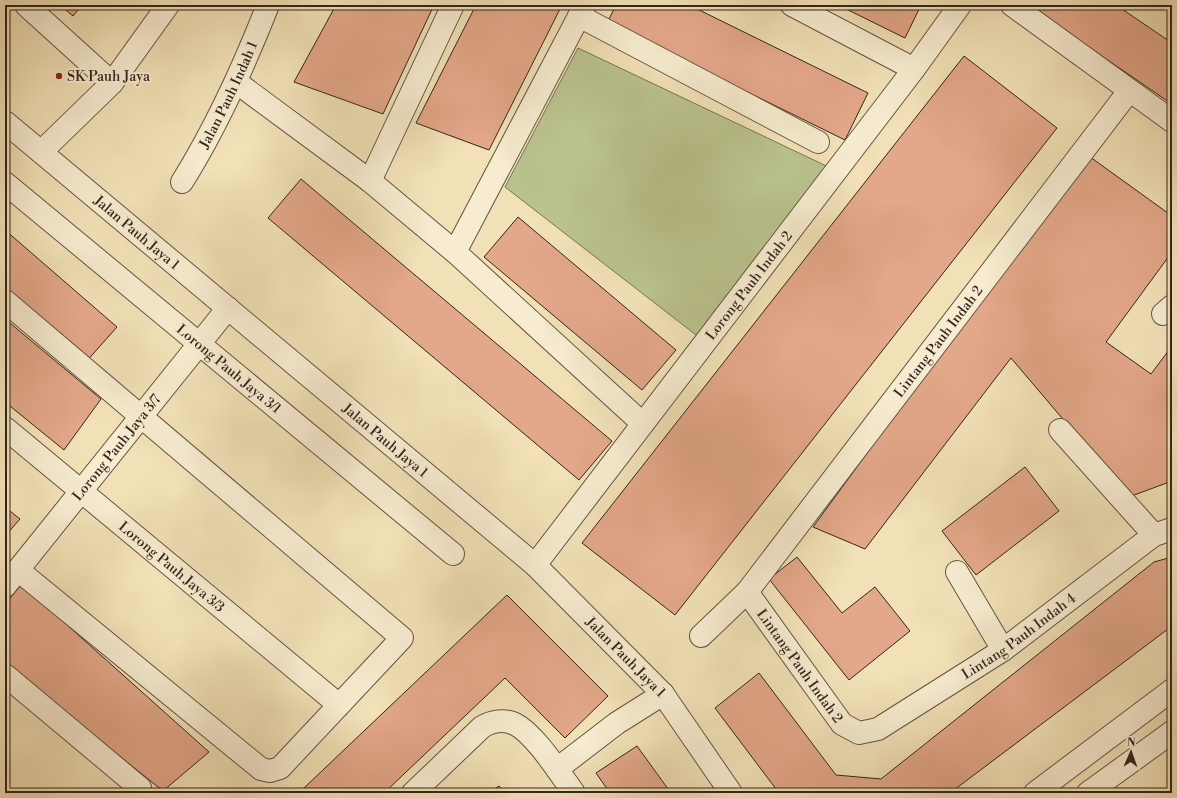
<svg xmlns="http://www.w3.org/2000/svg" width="1177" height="798" font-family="'Libre Bodoni',serif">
<rect width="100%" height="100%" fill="#f2e1b7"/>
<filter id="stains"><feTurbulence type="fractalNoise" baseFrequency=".005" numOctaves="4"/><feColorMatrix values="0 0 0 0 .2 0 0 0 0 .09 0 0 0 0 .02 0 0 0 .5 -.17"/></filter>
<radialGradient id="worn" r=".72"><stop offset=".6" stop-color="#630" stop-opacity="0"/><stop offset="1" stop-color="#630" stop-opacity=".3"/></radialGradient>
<path fill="#bac38e" stroke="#767456" d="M578 48 839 172 709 345 505 187Z"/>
<g fill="#e3a789" stroke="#33251d">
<path d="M60 5H82L73 16Z"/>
<path d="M336 5H434L383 114 294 82Z"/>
<path d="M476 5H562L489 150 416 123Z"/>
<path d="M616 5H689L868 93 845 140 607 23Z"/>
<path d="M838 5H921L905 38Z"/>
<path d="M1031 5H1116L1172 43V104L1030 7Z"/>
<path d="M964 56 1057 128 675 615 582 543Z"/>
<path d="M1086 154 1172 216V252L1106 342 1151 374 1172 346V481L1129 497 1011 358 865 549 813 527Z"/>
<path d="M301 179 612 441 579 480 268 218Z"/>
<path d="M518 217 676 350 642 390 484 257Z"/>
<path d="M5 230 117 327 85 363 5 294Z"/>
<path d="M5 319 101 399 64 450 5 402Z"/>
<path d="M1025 467 1059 511 976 575 942 531Z"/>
<path d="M5 507 20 519 5 536Z"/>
<path d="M797 557 842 613 875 587 910 631 849 680 769 579Z"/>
<path d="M1172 557V626L950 793H779L715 708 759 673 836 775 881 779 1154 562Z"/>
<path d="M22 584 37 598 209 752 163 791 5 664V604Z"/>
<path d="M507 595 608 696 565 738 505 678 384 793H290L304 788Z"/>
<path d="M637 746 671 793H610L596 773Z"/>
<path d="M499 786 504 793H488Z"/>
</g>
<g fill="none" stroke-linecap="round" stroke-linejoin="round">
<defs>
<g id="minor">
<path d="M26 5 112 83"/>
<path d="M792 5 914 69"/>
<path d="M1012 5 1172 121"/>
<path d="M579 16 818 142"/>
<path d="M236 82 370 181 455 252 642 423"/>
<path id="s1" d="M5 122 535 565 663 694 731 793"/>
<path d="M41 152 112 83 168 5"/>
<path d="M370 181 453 5"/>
<path id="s2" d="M182 182C217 126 244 66 268 5"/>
<path id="s3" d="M5 183 453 554"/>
<path d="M455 252 585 5"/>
<path d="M5 301 402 638 280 768 270 771 261 769 18 570"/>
<path d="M1163 314 1172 306"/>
<path id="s4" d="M5 428 339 705"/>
<path d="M1060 430 1154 535"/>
<path id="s5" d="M535 565 914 69 960 5"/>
<path d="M957 572 1003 650"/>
<path id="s6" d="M5 586 228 308"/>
<path id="s7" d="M747 592 842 724 859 733 878 729 1003 650 1154 535 1172 529"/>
<path id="s8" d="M701 636 747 592 1129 91"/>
<path d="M5 675 140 788"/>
<path d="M557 769 617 723 663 694"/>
<path d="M413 793 482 727C492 721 504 719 515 724 535 734 560 774 574 793"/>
<path d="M1035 793 1172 690"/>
<path d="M1088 793 1172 732"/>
</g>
</defs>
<use href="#minor" stroke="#635444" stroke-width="24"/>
<use href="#minor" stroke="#f7ecd0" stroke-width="22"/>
</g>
<circle fill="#8f2418" stroke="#f7ecd0" stroke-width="1.5" cx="59" cy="76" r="4"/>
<g text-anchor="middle" stroke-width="4" stroke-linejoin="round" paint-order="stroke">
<g font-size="14" fill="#33251d" stroke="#f7ecd0" text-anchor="start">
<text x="67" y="81">SK Pauh Jaya</text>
</g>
<g font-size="14" fill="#33251d" stroke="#f7ecd0">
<text dy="5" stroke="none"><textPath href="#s2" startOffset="99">Jalan Pauh Indah 1</textPath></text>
<text dy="5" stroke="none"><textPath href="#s1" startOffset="172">Jalan Pauh Jaya 1</textPath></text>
<text dy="5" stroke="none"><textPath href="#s5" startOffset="352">Lorong Pauh Indah 2</textPath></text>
<text dy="5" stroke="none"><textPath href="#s8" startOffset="379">Lintang Pauh Indah 2</textPath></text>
<text dy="5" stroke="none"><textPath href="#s3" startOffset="291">Lorong Pauh Jaya 3/1</textPath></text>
<text dy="5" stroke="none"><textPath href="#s1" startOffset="496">Jalan Pauh Jaya 1</textPath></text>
<text dy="5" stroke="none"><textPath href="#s6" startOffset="178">Lorong Pauh Jaya 3/7</textPath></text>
<text dy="5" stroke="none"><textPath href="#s4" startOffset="217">Lorong Pauh Jaya 3/3</textPath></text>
<text dy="5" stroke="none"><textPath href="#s7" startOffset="370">Lintang Pauh Indah 4</textPath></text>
<text dy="5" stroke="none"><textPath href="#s1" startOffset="820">Jalan Pauh Jaya 1</textPath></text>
<text dy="5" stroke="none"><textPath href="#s7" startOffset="91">Lintang Pauh Indah 2</textPath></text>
</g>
</g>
<rect width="1177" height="798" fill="none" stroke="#f2e1b7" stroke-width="20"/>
<rect x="6" y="6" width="1165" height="786" fill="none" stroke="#33251d" stroke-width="2"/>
<rect x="10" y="10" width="1157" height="778" fill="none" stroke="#33251d"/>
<g transform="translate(1131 752) rotate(2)" stroke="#f7ecd0" stroke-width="3" paint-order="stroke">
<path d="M0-3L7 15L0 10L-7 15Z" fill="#33251d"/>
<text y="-6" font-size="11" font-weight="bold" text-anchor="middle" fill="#33251d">N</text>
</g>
<rect width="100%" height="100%" filter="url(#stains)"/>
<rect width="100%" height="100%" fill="url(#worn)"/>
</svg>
